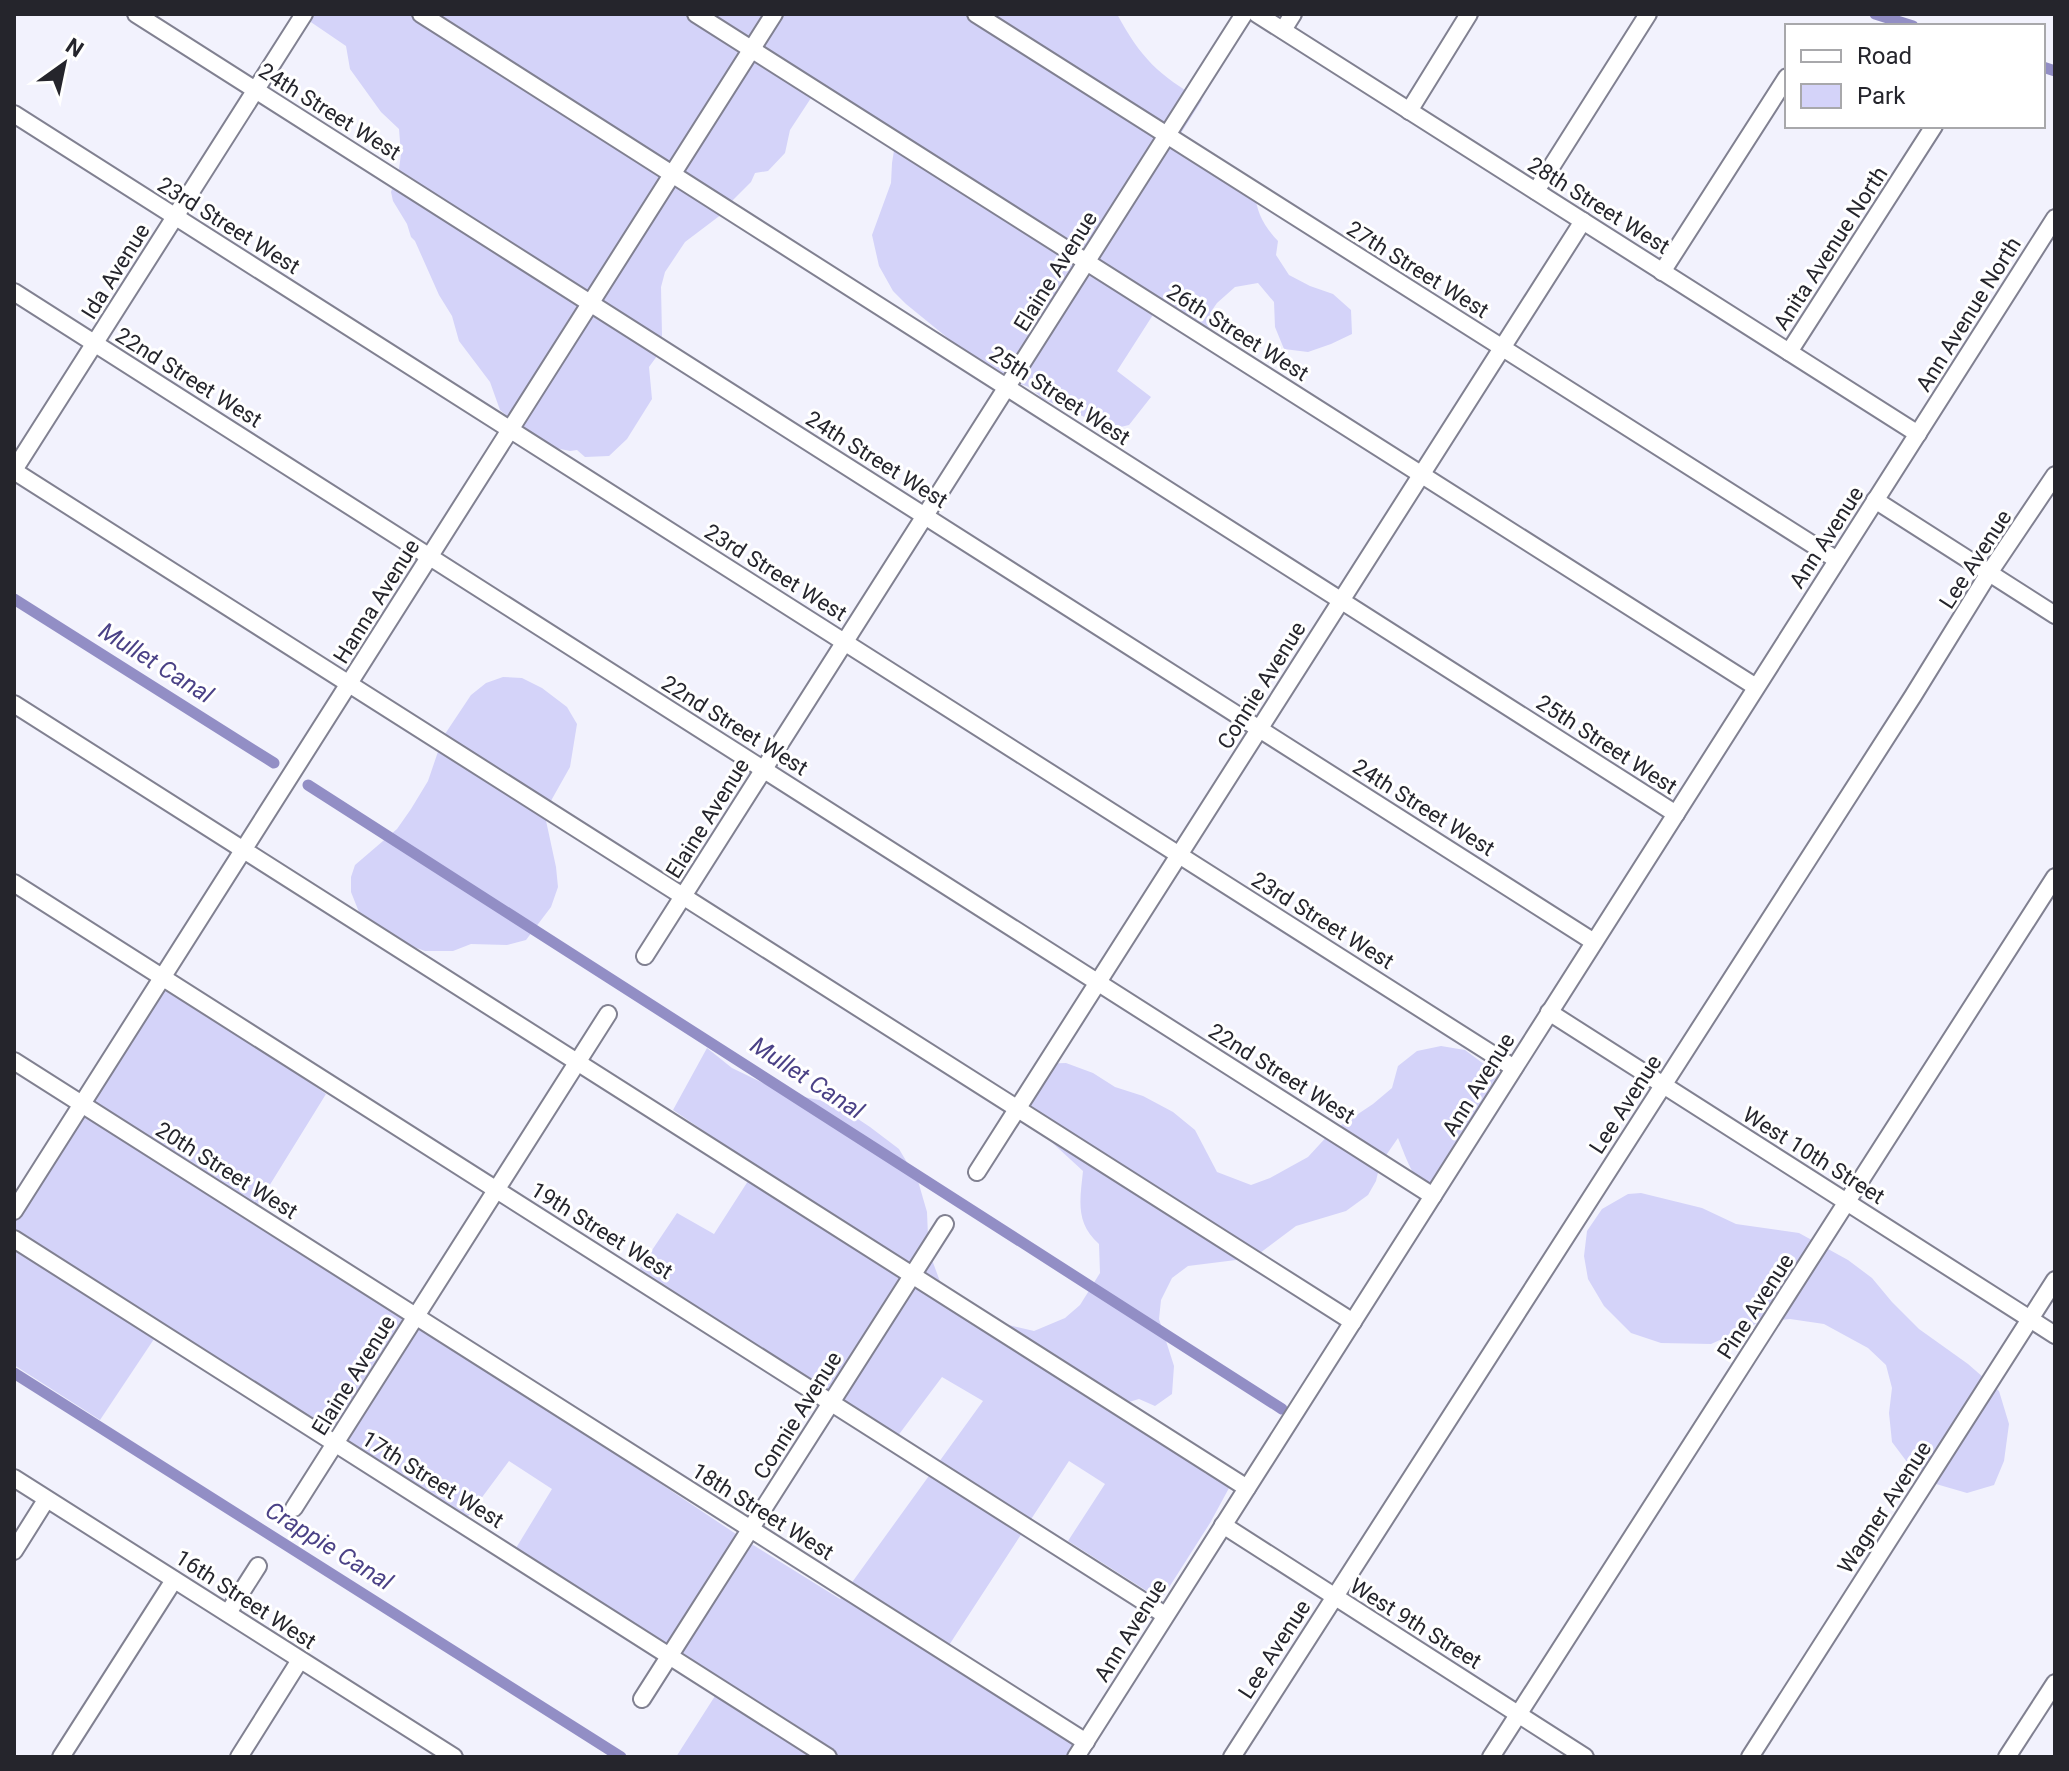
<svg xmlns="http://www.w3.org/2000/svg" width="2069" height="1771" font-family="Roboto,sans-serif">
<rect width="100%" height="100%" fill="#f2f2fd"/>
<g fill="#d4d3f9">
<path d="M299 14H1117C1140 57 1159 76 1202 100L1176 141 1255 192C1256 212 1264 226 1278 241L1276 255 1289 275 1310 286 1333 294 1351 310 1352 334 1331 344 1308 352 1284 349 1275 327 1274 302 1258 283 1235 287 1217 303 1210 313 1213 324 1210 338 1158 307 1117 371 1151 397 1129 425 1112 429 1043 399 1029 387 1003 378 971 357 906 304 893 291 879 266 872 235 891 183 892 163 896 138 838 94 821 83 807 95 811 98 790 130 785 153 768 171 755 173 751 182 730 203 722 214 685 242 665 272 661 287 662 335 657 356 649 367 652 399 627 439 609 456 585 457 577 450 570 451 551 447 517 424 500 410 490 382 459 341 452 316 439 295 415 241 411 237 407 224 393 201 391 192 399 169 401 154 399 129 381 112 350 69 346 46Z"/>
<path d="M503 677 522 678 542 688 567 707 577 724 570 767 552 799 545 816 556 867 558 887 551 907 526 940 507 945 471 944 453 951H425L400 942 359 912 351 892V877L355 865 397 829 411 809 428 781 443 737 471 695 486 683Z"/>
<path d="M164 980 326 1094 253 1212 742 1538 840 1599 983 1401 942 1377 897 1437 636 1274 677 1213 714 1234 757 1167 673 1110 707 1048 732 1068 784 1093 834 1103 870 1127 899 1149 918 1181 927 1212 928 1236 931 1257 942 1287 996 1322 1034 1331 1065 1318 1080 1305 1100 1273 1099 1244C1075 1223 1080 1200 1083 1171L1033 1125 1025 1094 1036 1064 1066 1063 1093 1073 1115 1087 1143 1096 1173 1112 1195 1130 1217 1172 1251 1185 1270 1178 1308 1157 1331 1132 1373 1104 1392 1088 1398 1066 1417 1051 1441 1046 1465 1050 1500 1076 1432 1199C1413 1178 1408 1163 1398 1138L1380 1164 1376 1181 1368 1195 1346 1211 1296 1226 1260 1253 1236 1260 1188 1266 1172 1278 1161 1300 1159 1319 1174 1366 1172 1394 1155 1406 1139 1399 1122 1404 1183 1456 1206 1474 1235 1477 1210 1523 1161 1600 1068 1541 1105 1484 1069 1461 940 1659 1082 1746 1075 1757H676L722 1685 513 1553 552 1489 509 1461 460 1527 160 1330 100 1420 14 1365V1213Z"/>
<path d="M1641 1193 1702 1208 1736 1224 1799 1233 1848 1260 1872 1278 1892 1302 1919 1329 1968 1364 1999 1391 2009 1424 2004 1461 1994 1485 1967 1493 1936 1484 1910 1466 1892 1442 1889 1413 1892 1388 1886 1365 1868 1348 1824 1324 1790 1319 1760 1322 1711 1344 1661 1343 1631 1333 1604 1306 1588 1279 1584 1256 1587 1231 1602 1209 1628 1194Z"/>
</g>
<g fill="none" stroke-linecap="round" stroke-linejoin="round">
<g stroke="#928ec5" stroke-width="11">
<path d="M1875 14 1913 26"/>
<path d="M2043 67 2055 71"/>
<path d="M14 599 274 763"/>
<path d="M308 785 1282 1409"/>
<path d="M14 1373 621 1757"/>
</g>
<defs>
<g id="minor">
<path d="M136 14 1594 942"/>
<path d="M421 14 1676 814"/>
<path d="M696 14 1756 687"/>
<path d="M976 14 1837 560"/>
<path d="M1257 14 1918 434"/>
<path d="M1283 30 1293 14"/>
<path d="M1409 111 1469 14"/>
<path d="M14 114 1514 1068"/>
<path d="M1536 191 1648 14"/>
<path d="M1662 272 1787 77"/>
<path d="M14 292 1433 1196"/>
<path d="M1789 352 1934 126"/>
<path d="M14 470 304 14"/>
<path d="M14 471 1353 1322"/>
<path d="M1875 500 2055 615"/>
<path d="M14 704 1247 1488"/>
<path d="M14 883 1165 1615"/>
<path d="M645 956 1244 14"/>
<path d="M1549 1012 2055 1335"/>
<path d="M14 1061 1086 1742"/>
<path d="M977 1172 1583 221"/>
<path d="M14 1211 774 14"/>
<path d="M14 1239 828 1757"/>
<path d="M14 1478 454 1757"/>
<path d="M294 1508 608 1014"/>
<path d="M1223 1525 1585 1757"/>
<path d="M14 1551 46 1500"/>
<path d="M228 1613 258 1566"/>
<path d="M642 1699 945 1224"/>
<path d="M61 1757 174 1580"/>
<path d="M239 1757 300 1660"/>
<path d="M1076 1757 2055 218"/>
<path d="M1232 1757 1913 696 1989 573 2055 475"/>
<path d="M1491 1757 2055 877"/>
<path d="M1750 1757 2055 1280"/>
<path d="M2007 1757 2055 1683"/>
</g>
</defs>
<use href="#minor" stroke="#818191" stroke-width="20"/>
<use href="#minor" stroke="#fff" stroke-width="16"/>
</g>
<g text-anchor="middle" stroke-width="6" stroke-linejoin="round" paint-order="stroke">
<g font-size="22" fill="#25252c" stroke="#fff">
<text transform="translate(330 111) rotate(32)" y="8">24th Street West</text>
<text transform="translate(1599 205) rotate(32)" y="8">28th Street West</text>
<text transform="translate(229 225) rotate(32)" y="8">23rd Street West</text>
<text transform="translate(1830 248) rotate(-57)" y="8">Anita Avenue North</text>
<text transform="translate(1418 269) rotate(32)" y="8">27th Street West</text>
<text transform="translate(115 271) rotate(-58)" y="8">Ida Avenue</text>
<text transform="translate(1055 271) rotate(-58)" y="8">Elaine Avenue</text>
<text transform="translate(1968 314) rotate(-58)" y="8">Ann Avenue North</text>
<text transform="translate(1238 332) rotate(32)" y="8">26th Street West</text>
<text transform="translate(189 377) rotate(32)" y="8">22nd Street West</text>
<text transform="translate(1060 395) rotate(33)" y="8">25th Street West</text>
<text transform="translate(877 459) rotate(32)" y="8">24th Street West</text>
<text transform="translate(1826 537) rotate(-57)" y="8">Ann Avenue</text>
<text transform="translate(1975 559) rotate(-57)" y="8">Lee Avenue</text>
<text transform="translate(776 572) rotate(32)" y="8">23rd Street West</text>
<text transform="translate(376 601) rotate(-58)" y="8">Hanna Avenue</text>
<text transform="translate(1261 685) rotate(-58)" y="8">Connie Avenue</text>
<text transform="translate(735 725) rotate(32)" y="8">22nd Street West</text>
<text transform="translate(1607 744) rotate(33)" y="8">25th Street West</text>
<text transform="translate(1424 807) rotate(32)" y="8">24th Street West</text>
<text transform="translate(707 818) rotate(-58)" y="8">Elaine Avenue</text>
<text transform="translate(1323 920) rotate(32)" y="8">23rd Street West</text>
<text transform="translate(1282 1073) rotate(32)" y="8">22nd Street West</text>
<text transform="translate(1478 1084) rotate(-58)" y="8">Ann Avenue</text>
<text transform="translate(1625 1104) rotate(-57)" y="8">Lee Avenue</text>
<text transform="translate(1814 1155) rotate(32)" y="8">West 10th Street</text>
<text transform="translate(227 1170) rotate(32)" y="8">20th Street West</text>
<text transform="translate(602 1230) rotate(32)" y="8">19th Street West</text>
<text transform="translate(1755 1306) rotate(-57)" y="8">Pine Avenue</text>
<text transform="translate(353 1375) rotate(-58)" y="8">Elaine Avenue</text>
<text transform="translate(797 1415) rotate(-58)" y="8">Connie Avenue</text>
<text transform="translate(433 1479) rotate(32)" y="8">17th Street West</text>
<text transform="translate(1884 1507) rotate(-57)" y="8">Wagner Avenue</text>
<text transform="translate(763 1511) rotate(32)" y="8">18th Street West</text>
<text transform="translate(246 1599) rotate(33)" y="8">16th Street West</text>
<text transform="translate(1416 1623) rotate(32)" y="8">West 9th Street</text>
<text transform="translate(1130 1630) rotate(-58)" y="8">Ann Avenue</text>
<text transform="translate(1274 1649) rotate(-57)" y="8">Lee Avenue</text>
</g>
<g font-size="24" font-style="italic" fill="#4a4186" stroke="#fff">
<text transform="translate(156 663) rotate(32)" y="8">Mullet Canal</text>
<text transform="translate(807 1078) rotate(33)" y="8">Mullet Canal</text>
<text transform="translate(329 1546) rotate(32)" y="8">Crappie Canal</text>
</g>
</g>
<rect width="2069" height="1771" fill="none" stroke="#25252c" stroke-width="32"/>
<rect x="1785" y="24" width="260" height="104" fill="#ffffff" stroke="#a8a8ab" stroke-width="2"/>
<rect x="1801" y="50" width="40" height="12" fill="#ffffff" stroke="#a8a8ab" stroke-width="2"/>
<text x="1857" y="64" font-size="24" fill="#25252c">Road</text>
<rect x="1801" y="84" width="40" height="24" fill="#d4d3f9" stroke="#a8a8ab" stroke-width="2"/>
<text x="1857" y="104" font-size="24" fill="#25252c">Park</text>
<g transform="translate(64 64) rotate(33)" stroke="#ffffff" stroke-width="6" paint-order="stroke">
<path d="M0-6L14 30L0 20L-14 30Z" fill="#25252c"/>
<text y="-12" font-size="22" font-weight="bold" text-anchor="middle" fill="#25252c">N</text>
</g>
</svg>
